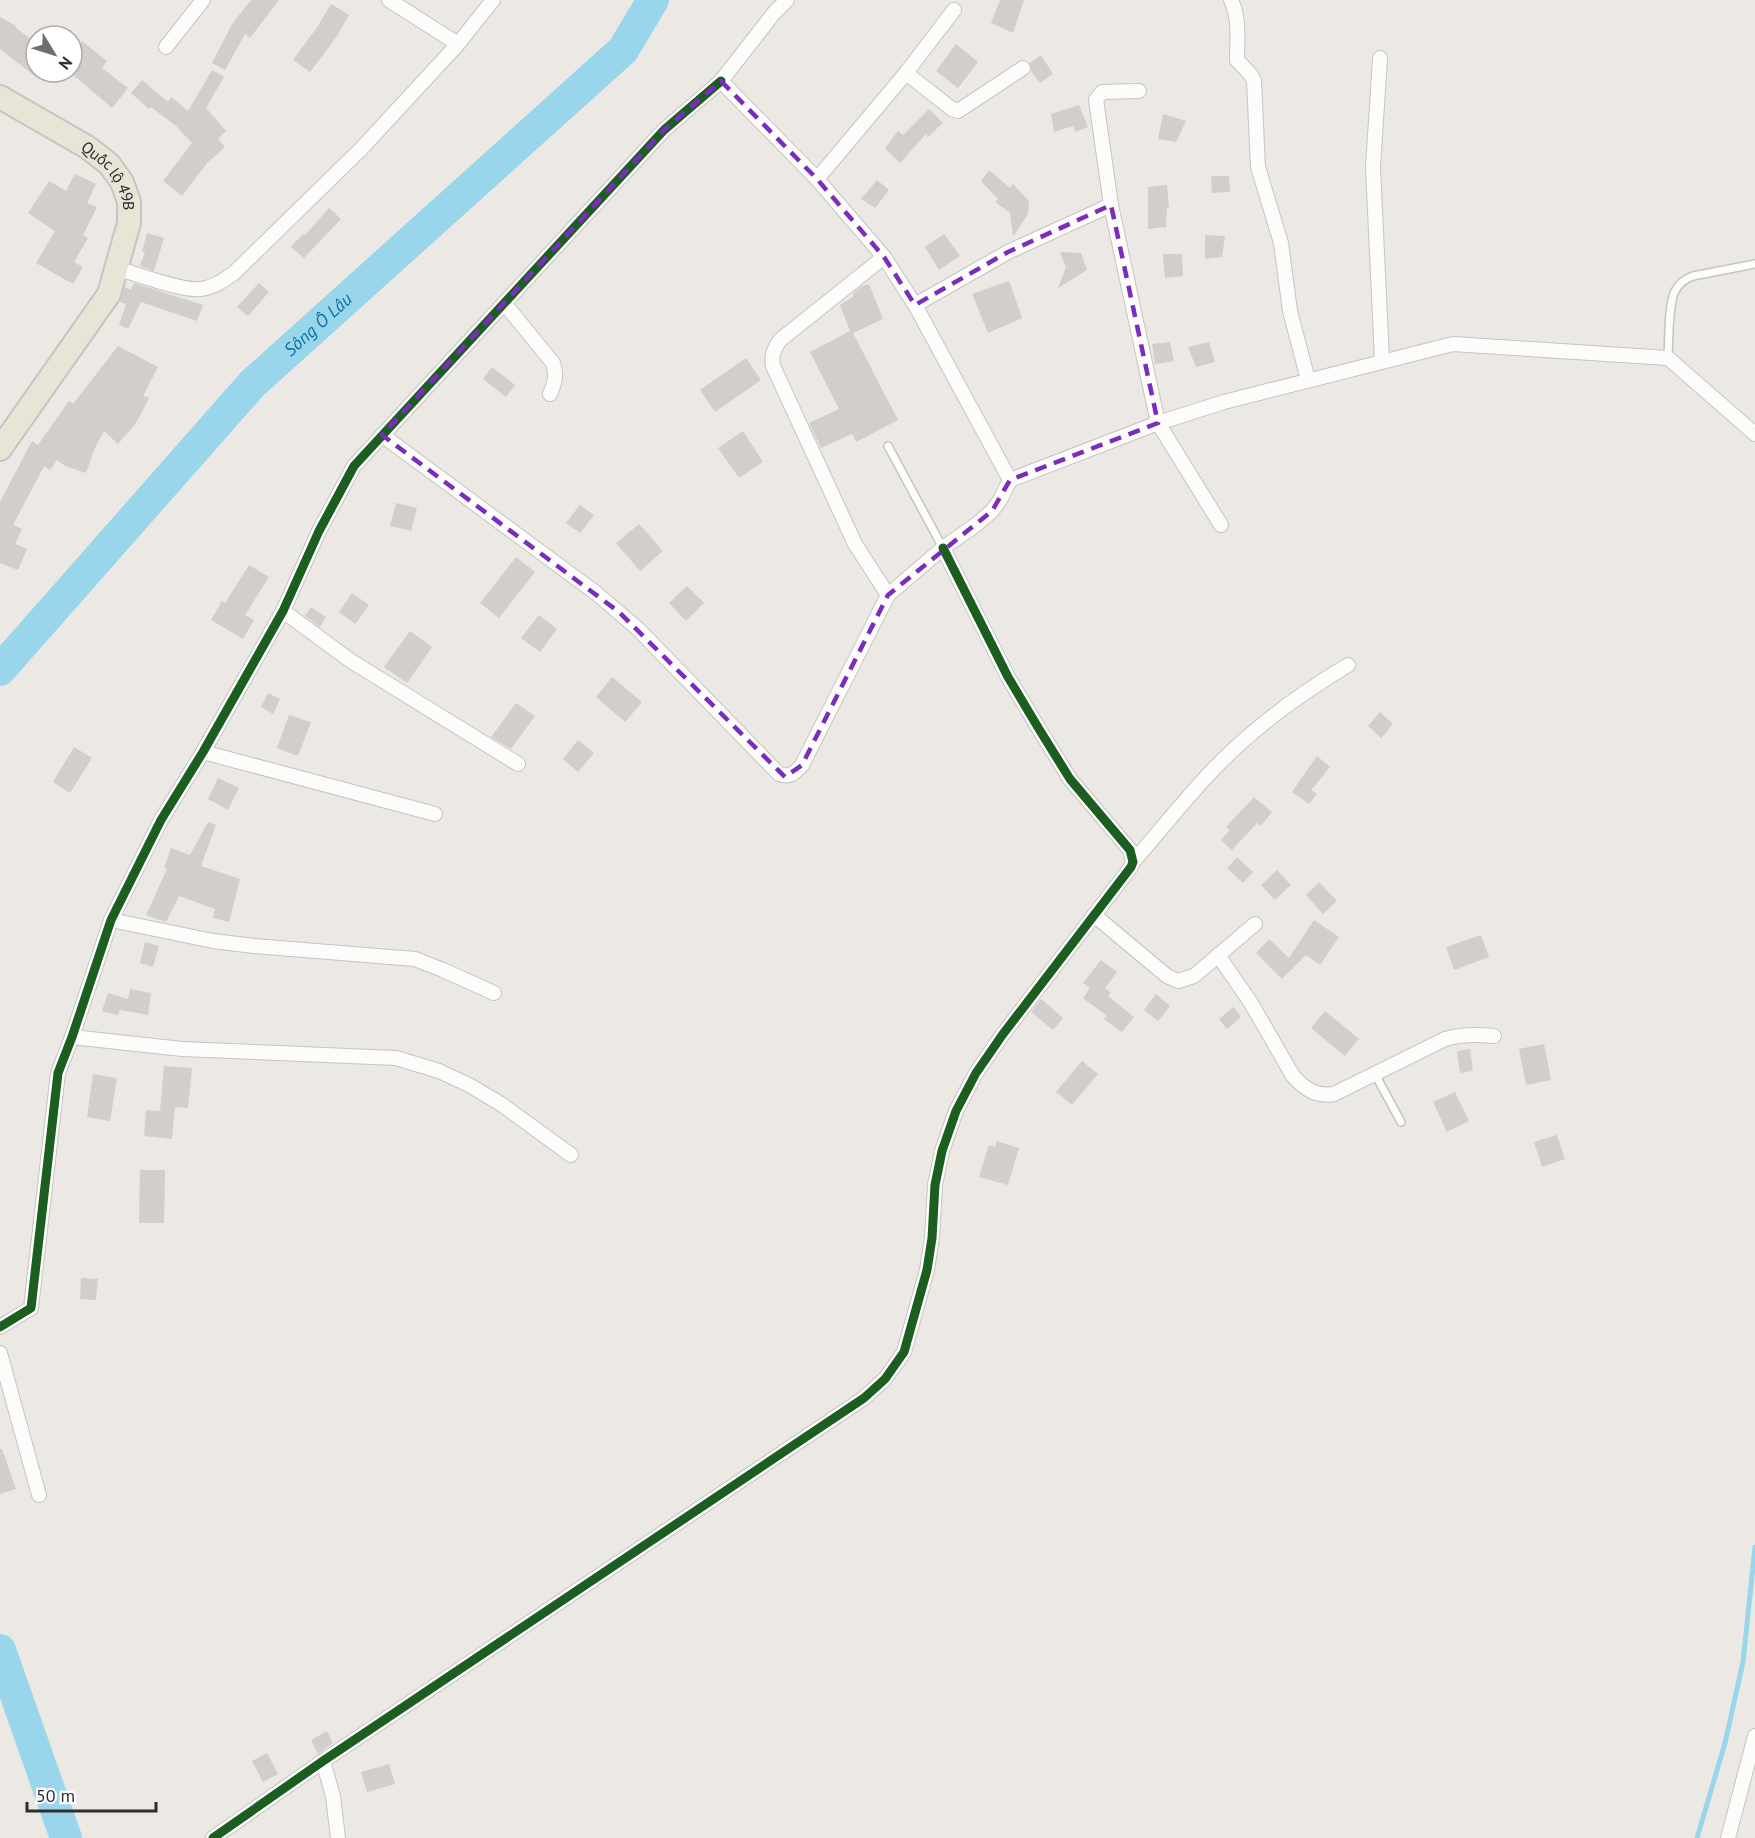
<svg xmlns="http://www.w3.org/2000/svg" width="1755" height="1838" font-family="'PT Sans',sans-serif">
<rect width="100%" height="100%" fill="#ece8e4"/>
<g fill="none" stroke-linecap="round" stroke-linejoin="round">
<path stroke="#99d6ec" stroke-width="5" d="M1697 1838 1725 1743 1743 1662 1755 1547"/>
<g stroke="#99d6ec" stroke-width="32">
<path id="s1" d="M0 670 252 384 623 50 653 0"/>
<path d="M0 1650 66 1838"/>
</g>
</g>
<g fill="#d1cecb">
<path d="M251 0H279L250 38 245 34 225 70 212 63 232 24Z"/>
<path d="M1000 0H1024L1013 33 991 23Z"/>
<path d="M331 4 349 15 337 36 310 72 293 60 318 26Z"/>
<path d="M0 17 16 26 15 27 36 43V77L0 49Z"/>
<path d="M82 41 107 61 102 68 128 88 112 108 72 74V54Z"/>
<path d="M956 44 978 62 958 88 936 71Z"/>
<path d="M1041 55 1053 74 1040 83 1031 71 1030 63Z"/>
<path d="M212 70 224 77 206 108 226 131 218 139 225 147 207 163 182 196 163 181 192 143 176 126 151 107 149 109 131 93 142 80 168 102 171 97 188 111Z"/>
<path d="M1079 105 1088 127 1075 132 1073 126 1054 132 1051 114Z"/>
<path d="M929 109 943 123 928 137 926 134 900 163 885 148 898 131 903 135Z"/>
<path d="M1163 114 1186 121 1176 142 1158 139Z"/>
<path d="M989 170 1010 188 1013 184 1029 201 1028 214 1013 237 1010 213 995 202 998 199 981 181Z"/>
<path d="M75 174 96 184 87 203 97 207 83 235 88 238 74 262 83 267 73 284 36 263 55 231 28 213 49 181 66 191Z"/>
<path d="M1211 176H1229L1230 192 1212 193Z"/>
<path d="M877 180 889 190 875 208 861 199Z"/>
<path d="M1167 185 1169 208H1167L1166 227 1148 229V187Z"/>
<path d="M329 208 341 219 304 258 291 247 303 234 305 235Z"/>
<path d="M147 233 164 238 154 271 140 266 145 252 142 251Z"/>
<path d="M944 234 960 256 939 270 925 247Z"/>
<path d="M1205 235 1225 236 1222 257 1205 259Z"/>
<path d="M1060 252 1081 253 1087 270 1058 288 1066 267Z"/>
<path d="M1163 254H1182L1183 276 1165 278Z"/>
<path d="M1009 281 1022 318 988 333 972 294Z"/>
<path d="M134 283 203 305 197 321 141 302 128 329 119 325 126 304 120 302 124 289 125 287 131 290Z"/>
<path d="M259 283 269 292 248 316 237 307Z"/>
<path d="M869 284 883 319 853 333 898 420 856 442 852 434 821 448 809 423 839 409 810 352 850 331 840 305 853 297V293L862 286Z"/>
<path d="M1170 342 1174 361 1155 364 1152 344Z"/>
<path d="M1209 342 1215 362 1196 367 1188 347Z"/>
<path d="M118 346 158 367 143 396 149 398 136 423 118 444 104 431 94 450 86 473 65 466 57 460 50 470 44 466 13 525 22 529 15 544 27 549 18 570 0 563V502L32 441 38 445 69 401 73 404Z"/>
<path d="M746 358 761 380 715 412 700 390Z"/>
<path d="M492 367 515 385 506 397 483 379Z"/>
<path d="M743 431 763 462 739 478 718 448Z"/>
<path d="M396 503 417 508 411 531 390 526Z"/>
<path d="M580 505 594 515 580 533 566 523Z"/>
<path d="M639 524 663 551 640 571 616 543Z"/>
<path d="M516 557 535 572 499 618 480 603Z"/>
<path d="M249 565 269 577 245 615 254 620 243 639 211 620 222 601 225 603Z"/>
<path d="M687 586 704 603 686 621 669 603Z"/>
<path d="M352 593 369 605 355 624 339 612Z"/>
<path d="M311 607 326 617 320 627 305 616Z"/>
<path d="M539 615 557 629 540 652 521 638Z"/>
<path d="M410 631 432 647 407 683 384 667Z"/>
<path d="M612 677 642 702 625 722 596 697Z"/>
<path d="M268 693 280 699 273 714 261 707Z"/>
<path d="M516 703 535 716 511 749 491 737Z"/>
<path d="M1380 712 1393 724 1381 738 1368 726Z"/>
<path d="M289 715 311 722 298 756 277 748Z"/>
<path d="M578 740 594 753 578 772 563 759Z"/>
<path d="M74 747 92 758 70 793 53 782Z"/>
<path d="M1317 756 1330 767 1311 790 1317 794 1309 804 1292 792Z"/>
<path d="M218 778 239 788 228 810 208 799Z"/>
<path d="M1254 797 1272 812 1261 826 1257 823 1232 850 1221 840 1230 830 1226 827Z"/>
<path d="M208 822 216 825 201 866 240 879 229 922 213 918 215 909 179 896 166 922 146 915 167 869 164 868 171 848 190 855Z"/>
<path d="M1237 857 1253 872 1243 883 1227 868Z"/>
<path d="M1277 870 1291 885 1275 900 1261 885Z"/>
<path d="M1319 882 1337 901 1323 914 1306 895Z"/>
<path d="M1314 920 1339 937 1320 965 1306 955 1282 979 1256 953 1269 939 1289 958Z"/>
<path d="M1481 935 1489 957 1454 970 1446 947Z"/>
<path d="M145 942 159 946 153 967 140 963Z"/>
<path d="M1101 960 1117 972 1105 988 1111 993 1108 996 1134 1017 1122 1032 1104 1019 1107 1016 1083 998 1090 988 1083 983Z"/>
<path d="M130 989 151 993 148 1015 120 1010 118 1015 102 1011 108 993 128 999Z"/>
<path d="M1156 994 1170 1006 1158 1021 1144 1010Z"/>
<path d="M1041 999 1063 1018 1053 1030 1031 1012Z"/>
<path d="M1233 1007 1241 1017 1227 1029 1219 1019Z"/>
<path d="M1325 1011 1359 1039 1345 1056 1311 1028Z"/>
<path d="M1544 1044 1551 1080 1526 1085 1519 1049Z"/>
<path d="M1470 1049 1473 1071 1460 1073 1457 1051Z"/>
<path d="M1082 1061 1098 1074 1072 1105 1056 1092Z"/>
<path d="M164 1066 192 1068 188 1108 175 1107 172 1139 144 1136 146 1110 160 1111Z"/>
<path d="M93 1074 117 1078 110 1121 87 1117Z"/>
<path d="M1455 1092 1469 1121 1447 1132 1433 1102Z"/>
<path d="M1557 1135 1565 1159 1542 1167 1534 1142Z"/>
<path d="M997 1141 1019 1148 1008 1185 979 1177 989 1145 995 1147Z"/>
<path d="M140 1170H165L164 1223H139Z"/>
<path d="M81 1278 98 1279 96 1300 80 1299Z"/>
<path d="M0 1449H2L16 1489 0 1494Z"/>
<path d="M327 1731 333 1743 318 1754 311 1740Z"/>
<path d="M267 1753 278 1774 263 1782 252 1761Z"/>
<path d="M389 1764 395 1784 367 1792 361 1772Z"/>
</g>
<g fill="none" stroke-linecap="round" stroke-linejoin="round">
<defs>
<g id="lane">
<path d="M1668 358C1669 342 1668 304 1675 291 1679 283 1685 279 1693 276L1755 264"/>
<path d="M888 446 943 548"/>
<path d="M1375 1074 1401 1122"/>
</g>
<g id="street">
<path d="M389 0 458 44"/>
<path d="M787 0 774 13 721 81 817 179 884 257 915 305 1010 480 1158 423 1224 402 1453 344 1668 358 1755 434"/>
<path d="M1231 0C1240 19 1237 39 1237 60L1251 75 1254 81 1258 167 1281 243 1290 311 1308 380"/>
<path d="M166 47 203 0"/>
<path d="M1380 58 1373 167 1382 361"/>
<path d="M906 73 952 109 958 111 1023 68"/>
<path d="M1139 91 1102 92 1096 100 1111 205 1158 423 1221 525"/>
<path d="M817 179 906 73 954 10"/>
<path d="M884 257 780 340C774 349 771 355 773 366L855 544 888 595"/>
<path d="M116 268C137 274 181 291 200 289 213 288 224 280 234 273L361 149 458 44 493 0"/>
<path d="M504 303 553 363C557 375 555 382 550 394"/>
<path d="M915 305 1008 252 1111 205"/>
<path d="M382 435 596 593 638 629 779 774C790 778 795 773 802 765L888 595 943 548 977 524 992 511 1000 500 1010 480"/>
<path d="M283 611 351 661 518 764"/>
<path d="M203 752 435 814"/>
<path d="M1133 862C1158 833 1182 803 1208 775 1248 732 1298 695 1348 665"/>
<path d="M1094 915 1167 976 1178 981 1194 976 1255 924"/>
<path d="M111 920 213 941 254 946 415 959 443 970 494 993"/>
<path d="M1218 955 1251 1003 1293 1076C1305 1089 1316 1097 1334 1094L1445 1039C1462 1034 1476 1034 1494 1036"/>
<path d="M72 1037 182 1049 396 1058 439 1071 469 1085 501 1104 571 1155"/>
<path d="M0 1327 31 1308 58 1073 72 1037 111 920 161 820 203 752 283 611 319 531 354 466 664 130 721 81"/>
<path d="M0 1353 39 1495"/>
<path d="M323 1761 333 1796 338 1838"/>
<path d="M213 1838 323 1761 864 1398 885 1379 904 1352 927 1270 932 1238 935 1185 942 1151 956 1111 976 1073 1003 1034 1131 867 1133 862 1130 850 1070 779 1039 729 1008 677 943 548"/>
<path d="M1728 1838 1755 1736"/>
</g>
<g id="primary">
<path id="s2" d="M0 97 87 147 109 164 122 182 129 202V223L109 294 0 449"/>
</g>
</defs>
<use href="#lane" stroke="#c5c4c5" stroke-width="10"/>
<use href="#street" stroke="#c5c4c5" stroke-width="16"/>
<use href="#primary" stroke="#c6c5c4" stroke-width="26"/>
<use href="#lane" stroke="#fcfcfb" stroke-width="7"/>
<use href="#street" stroke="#fcfcfb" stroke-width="14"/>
<use href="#primary" stroke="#e8e4d6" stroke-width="22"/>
<defs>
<g id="cycleway">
<path d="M0 1327 31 1308 58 1073 72 1037 111 920 161 820 203 752 283 611 319 531 354 466 664 130 721 81"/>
<path d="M213 1838 323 1761 864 1398 885 1379 904 1352 927 1270 932 1238 935 1185 942 1151 956 1111 976 1073 1003 1034 1131 867 1133 862 1130 850 1070 779 1039 729 1008 677 943 548"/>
</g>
</defs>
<use href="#cycleway" stroke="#fff" stroke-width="13"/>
<use href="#cycleway" stroke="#1b5e20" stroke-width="9"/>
</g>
<path fill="none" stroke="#7b2cbf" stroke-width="4.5" stroke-dasharray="12 8" stroke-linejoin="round" d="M721 81 817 179 884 257 915 305 1008 252 1111 205 1158 423 1010 480 992 511 888 595 802 765 785 777 619 612 382 435 664 130Z"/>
<g text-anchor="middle" stroke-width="4.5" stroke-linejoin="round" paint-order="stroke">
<g font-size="16" fill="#2e2e2e" stroke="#fff">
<text dy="6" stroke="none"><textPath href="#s2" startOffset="138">Quốc lộ 49B</textPath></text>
</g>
<g font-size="18" font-style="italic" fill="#0d6fa3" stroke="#fff">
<text dy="6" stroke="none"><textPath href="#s1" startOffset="470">Sông Ô Lâu</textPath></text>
</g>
</g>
<g transform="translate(54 54) rotate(128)"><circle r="28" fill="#ffffff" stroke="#ababab" stroke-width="1.5"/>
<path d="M0-4.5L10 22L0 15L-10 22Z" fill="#706f6e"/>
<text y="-9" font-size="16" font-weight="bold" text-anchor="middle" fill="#2e2e2e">N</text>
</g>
<path d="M27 1802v9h129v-9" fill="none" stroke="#2e2e2e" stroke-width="3"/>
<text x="36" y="1802" font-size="18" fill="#2e2e2e" stroke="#ffffff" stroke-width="4.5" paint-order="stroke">50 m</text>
</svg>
